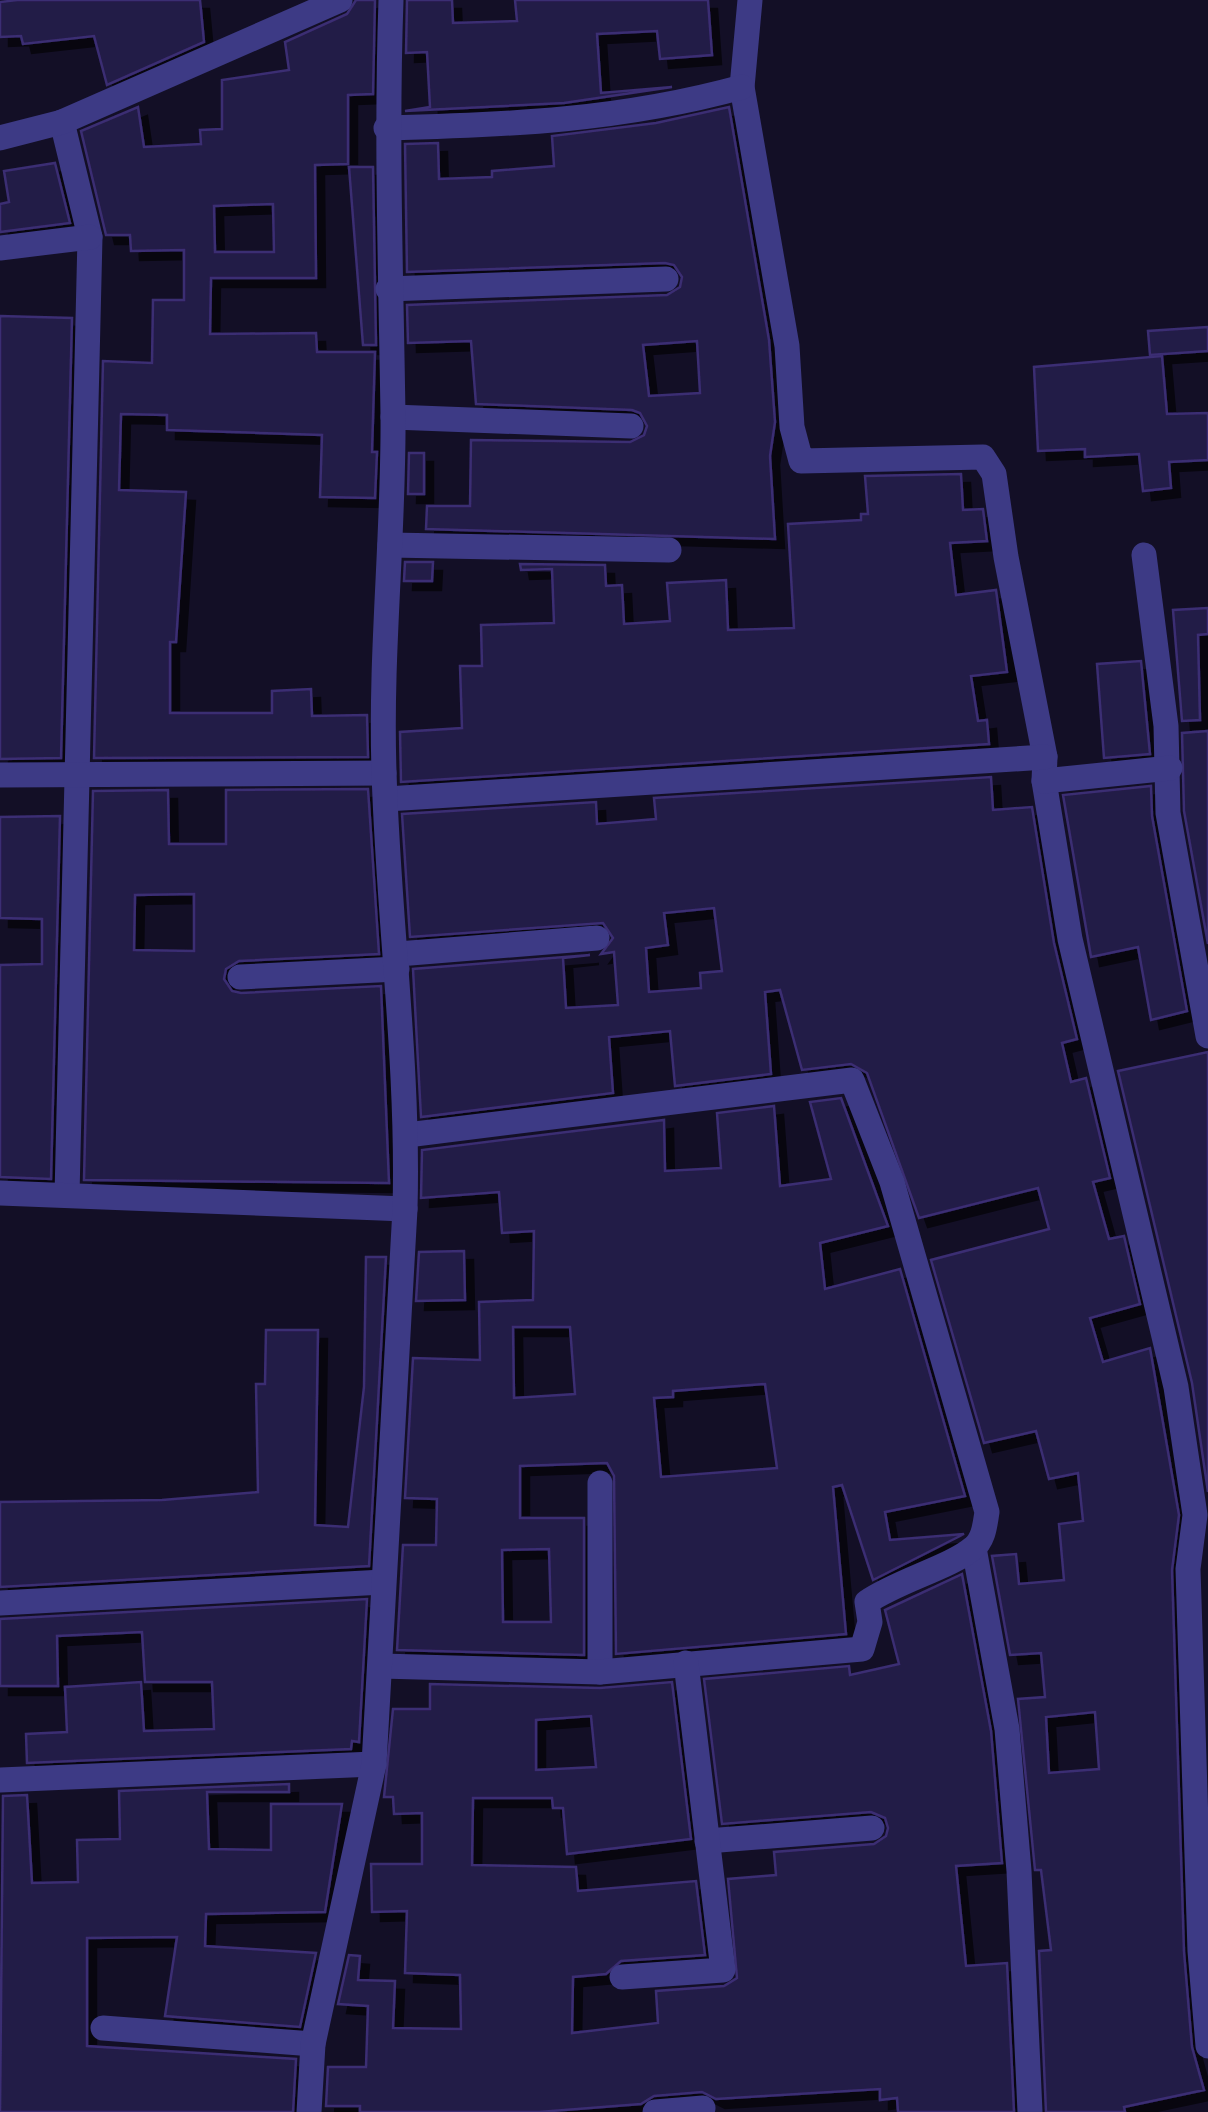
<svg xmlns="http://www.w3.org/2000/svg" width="1208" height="2112" font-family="'DejaVu Sans',sans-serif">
<defs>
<filter id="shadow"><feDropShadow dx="9" dy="9" stdDeviation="0" flood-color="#0009"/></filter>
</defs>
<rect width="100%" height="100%" fill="#130f26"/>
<g fill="#241b47" stroke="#3b2d73" stroke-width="2.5" fill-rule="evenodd" filter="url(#shadow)">
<path d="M17 0H200L204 42 107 85 94 36 23 44 21 36 0 37V2Z"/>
<path d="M356 0H375L373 94 348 95V164L315 165 316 278H211L210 334 316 333 317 352H375L372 452H377L375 498 320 497 322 435 167 430V415L121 414 119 490 186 492 176 642H170V713H272V691L311 689 312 716 367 715 368 757 94 758 103 361 152 363 153 300H184V250L131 251 130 235H106L81 131 138 107 144 147 201 144 200 130 222 129V80L289 70 285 42 347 14ZM273 204 274 252H215L214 206Z"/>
<path d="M407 0H452L453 23 517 21 515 0H708L712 55 660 59 657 31 597 34 601 93 672 87 564 103 405 111 430 107 427 52 406 53Z"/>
<path d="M729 107 769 340 775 422 770 456 775 539 426 529 427 506H470L471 440 630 442 644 435 647 426 640 413 632 410 476 404 471 341 408 343 407 305 667 295 680 287 682 277 674 265 665 263 407 272 405 144 438 143 439 179 492 177V171L554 166 552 136 656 123ZM697 341 700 393 649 396 643 345Z"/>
<path d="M55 163 70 223 0 232V204L9 202 4 171Z"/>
<path d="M349 167H373L376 345H363Z"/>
<path d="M0 316 72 318 61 758 0 759Z"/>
<path d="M1208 327V351L1150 355 1148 331Z"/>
<path d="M1162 356 1167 414 1208 413V460L1169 462 1171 488 1143 491 1139 454 1085 457V449L1038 451 1034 367Z"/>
<path d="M409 453H424V494H408Z"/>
<path d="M961 474 963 510 983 509 987 541 950 543 956 595 996 590 1007 672 971 676 978 721 987 720 989 744 401 782 400 732 462 728 460 666H482L481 625 554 623 552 569 521 570 520 564 605 565 606 586 622 585 624 624 670 621 667 583 726 580 728 630 794 628 788 524 861 520V514H868L865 476Z"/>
<path d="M405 562H433L432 581H404Z"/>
<path d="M1208 608V634L1198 635 1200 720 1182 721 1173 610Z"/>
<path d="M1141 661 1150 754 1104 758 1097 664Z"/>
<path d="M1208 731V944L1184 811 1182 733Z"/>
<path d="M991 777 993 810 1032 807 1054 943 1077 1039 1062 1043 1071 1082 1086 1078 1110 1178 1093 1182 1109 1239 1124 1236 1140 1304 1090 1318 1103 1362 1150 1348 1179 1515 1172 1570 1184 1952 1192 2047 1204 2090 1124 2107 1125 2112H1046L1039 1951 1051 1950 1041 1870H1035L1018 1699 1045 1697 1041 1653 1010 1655 992 1556 1016 1554 1019 1584 1064 1580 1059 1524 1083 1521 1078 1473 1049 1479 1036 1431 984 1443 931 1260 1049 1229 1038 1188 919 1218 867 1073 851 1064 802 1070 780 990 765 992 771 1074 675 1086 670 1031 609 1037 613 1093 421 1117 413 969 590 955 563 958 566 1008 618 1005 614 952 601 954 613 938 603 923 410 937 402 814 596 802 597 824 656 819 654 798ZM714 908 722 971 700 973 701 988 649 992 646 948 668 945 664 913ZM1095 1712 1099 1769 1049 1773 1046 1717Z"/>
<path d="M1151 786 1152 816 1187 1011 1151 1020 1138 947 1091 957 1063 795Z"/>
<path d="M368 789 379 954 239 961 226 969 224 979 232 991 241 993 381 986 389 1183 84 1180 93 791 168 790 169 844H226V790ZM194 894V951L134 950 135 895Z"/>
<path d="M60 816 51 1179 0 1177V965L42 964V919L0 918V817Z"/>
<path d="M1208 1052V1492L1192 1383 1118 1071Z"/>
<path d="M841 1098 888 1226 820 1243 825 1289 900 1269 965 1496 885 1512 890 1540 964 1534 873 1580 842 1485 833 1487 846 1634 616 1654 614 1476 607 1463 520 1466V1518H584V1655L397 1650 403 1545H436L437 1499 405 1498 413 1358 480 1360 479 1302 533 1300 534 1231 502 1233 499 1192 421 1198 422 1150 664 1120 665 1171 721 1168 717 1113 774 1106 780 1186 831 1179 810 1102ZM513 1327H570L575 1394 514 1398ZM765 1384 777 1468 661 1477 654 1398 673 1397V1391ZM549 1549 551 1622H503L502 1550Z"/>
<path d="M464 1251 465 1300 416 1301 419 1252Z"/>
<path d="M366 1257H386L369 1566 0 1587V1502L162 1500 258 1492 256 1384H265L266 1330H318L315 1525 348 1527 364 1387Z"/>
<path d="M962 1574 991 1731 1002 1863 956 1866 966 1966 1007 1963 1014 2112H898L897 2098 880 2100V2089L716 2099 702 2092 654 2096 641 2104 539 2112H360V2106H326L328 2067H366L368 2006 338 2004 349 1955 360 1956 358 1980 395 1981 393 2028 461 2029 460 1975 405 1973 407 1911 372 1912 371 1864H422V1813L394 1814 393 1797H384L393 1709H430V1684L600 1688 672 1682 691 1839 567 1854 563 1808H553L552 1798H473L472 1865 576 1867 578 1891 696 1881 705 1955 621 1961 606 1974 573 1977 572 2033 658 2023 656 1991 724 1986 737 1978 728 1879 776 1875 774 1852 874 1844 886 1836 888 1828 885 1818 871 1812 722 1824 704 1679 849 1666 850 1675 899 1664 885 1610ZM591 1716 596 1767 536 1770V1720Z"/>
<path d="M367 1599 359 1742 352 1741 351 1749 27 1763 26 1734 67 1732 65 1687 141 1682 144 1731 214 1729 212 1682H145L142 1632 57 1636 58 1686H0V1619Z"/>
<path d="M289 1784V1792H207L209 1849 271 1850V1804H342L325 1912 206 1914 205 1946 316 1953 300 2027 165 2016 177 1937 87 1938V2046L296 2059 293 2112H0L3 1796 27 1795 32 1883 78 1882 77 1840 120 1839 119 1791Z"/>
</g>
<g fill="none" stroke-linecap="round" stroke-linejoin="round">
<g stroke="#3d3a85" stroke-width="25">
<path d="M750 0 742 87 787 346 792 427 801 461 983 457 994 474 1006 557 1045 757 1044 781 1070 939 1176 1387 1195 1515 1188 1569 1200 1951 1208 2046"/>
<path d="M62 122 90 237 67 1195"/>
<path d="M386 128C510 125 622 120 742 87"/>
<path d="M0 138 62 122 340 0"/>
<path d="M0 248 90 237"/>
<path d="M388 289 666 279"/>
<path d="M393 417 631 426"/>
<path d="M390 545 669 550"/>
<path d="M1144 555 1166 726 1168 813 1208 1036"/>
<path d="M0 775 384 773"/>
<path d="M1044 781 1170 768"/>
<path d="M387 799 1045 757"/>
<path d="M398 954 597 938"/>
<path d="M240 977 397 969"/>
<path d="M0 1193 405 1209"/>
<path d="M600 1483V1672"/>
<path d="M974 1548 1007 1729 1019 1871 1030 2112"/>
<path d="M0 1603 383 1582"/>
<path d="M381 1666 600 1672 862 1649 870 1622 867 1602C897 1581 951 1567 973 1548 984 1540 985 1524 987 1512L892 1182 852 1080 407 1135"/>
<path d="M0 1780 374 1764"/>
<path d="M707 1841 872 1828"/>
<path d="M622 1977 723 1970 686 1663"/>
<path d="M103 2028 313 2044"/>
<path d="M309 2112 313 2044 374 1764 405 1209C409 1062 388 917 384 771 380 653 394 534 393 416 391 277 386 139 391 0"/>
<path d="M655 2112 703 2108"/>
</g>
</g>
</svg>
